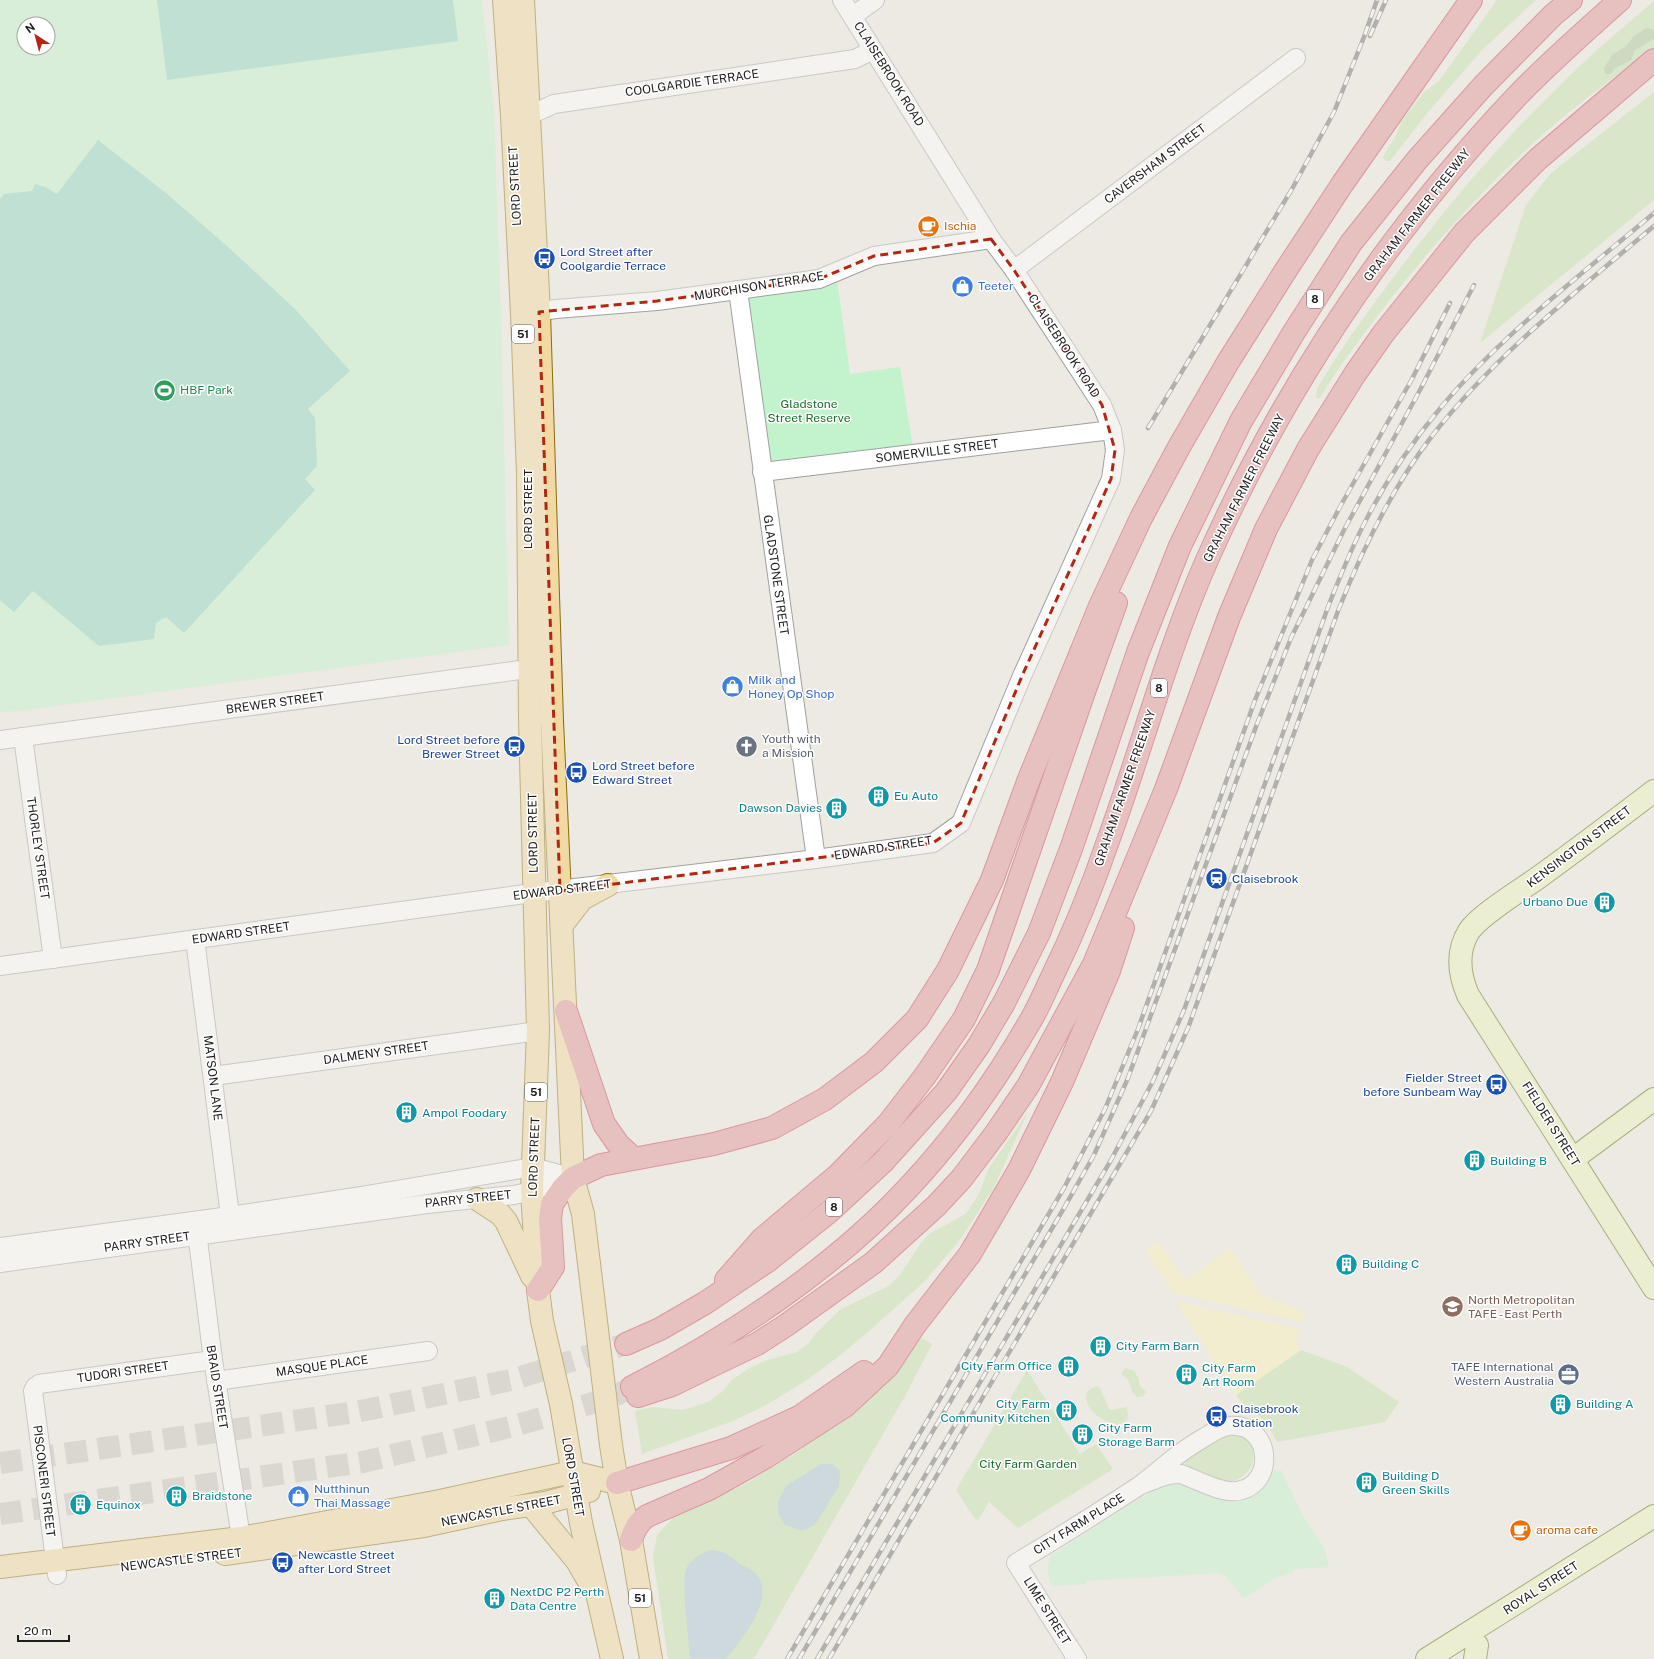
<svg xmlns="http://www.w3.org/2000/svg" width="1654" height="1659" font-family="'Public Sans',sans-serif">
<rect width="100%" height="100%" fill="#eceae2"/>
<g fill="#c0e2ac">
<path d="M1497 0H1536L1483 49 1428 112 1390 161H1385L1383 157 1396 135 1401 122 1424 92 1439 81Z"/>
<path d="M1654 1V48C1617 75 1577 104 1542 135 1483 189 1430 248 1381 311 1360 339 1338 367 1320 398H1316L1317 389C1339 351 1363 318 1390 282 1448 204 1512 129 1583 63 1606 41 1630 22 1654 1Z"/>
<path d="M1654 92V200L1480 343 1526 205 1550 174Z"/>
<path d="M1028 1112 993 1189 959 1241 926 1280 868 1332 838 1357 804 1382 766 1405 733 1421 642 1454 635 1411 652 1407 683 1410 708 1402 722 1392 732 1380 748 1369 764 1361 797 1352 809 1343 816 1333 841 1309 889 1286 900 1275 919 1246 929 1234 966 1214 979 1194 989 1168Z"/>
<path d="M922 1338 932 1344 905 1396 754 1659H668L653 1557 657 1535 673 1518 747 1483 793 1455 847 1415 886 1380Z"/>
<path d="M1301 1350 1347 1367 1399 1402 1385 1422 1277 1442C1272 1432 1266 1421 1257 1414 1250 1407 1242 1404 1236 1395Z"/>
<path d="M1126 1368 1134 1371 1139 1379V1385L1146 1392 1143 1396 1137 1397C1130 1391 1132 1386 1128 1380 1125 1376 1123 1377 1121 1373Z"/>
<path d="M1027 1370 1080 1454 1096 1444 1113 1469 1018 1528 989 1502 978 1520 975 1519 956 1490Z"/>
<path d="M1097 1386 1100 1388 1109 1409 1111 1410 1127 1407 1128 1417 1127 1421C1111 1432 1081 1408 1087 1393 1089 1389 1093 1388 1097 1386Z"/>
<path d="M1239 1435C1266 1448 1252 1481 1226 1482L1188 1467 1185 1463 1186 1458 1221 1438 1228 1436Z"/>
</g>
<path fill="#a2c89a" d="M1646 28 1654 30V39L1635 50 1631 60 1615 68 1611 74H1605L1604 68 1612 55 1625 47 1633 37Z"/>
<g fill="#f7f2b5">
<path d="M1158 1242 1186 1280 1230 1248 1261 1295 1305 1312 1302 1322 1173 1293 1146 1251Z"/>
<path d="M1179 1302 1300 1329 1296 1344 1301 1350 1236 1395 1178 1305Z"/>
</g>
<g fill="#c2f3cc" fill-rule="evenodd">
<path d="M0 0H482L494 111 501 318 509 645 19 711 0 712ZM24 24H48V48H24Z"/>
<path d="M836 272 850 374 900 367 914 454 762 472 738 290Z"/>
<path d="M1281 1470 1302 1514 1325 1550 1329 1567 1294 1569V1572L1276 1578 1246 1597H1242L1226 1576 1219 1573 1086 1581V1584L1051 1586C1048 1574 1045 1565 1053 1554L1156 1488 1172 1482 1180 1484 1222 1500 1233 1501 1243 1498 1269 1471Z"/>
</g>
<g fill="#87d5c0">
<path d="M157 0H453L458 41 167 80Z"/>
<path d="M98 140 166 193 227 246 295 309 350 371 308 409 315 418 317 466 305 479 315 490 184 633 166 617 156 623 154 639 99 646 33 591 14 612 0 600V199L4 194 32 191 35 184 45 187 57 194Z"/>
</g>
<g fill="#a6c6d6">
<path d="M821 1464H832L840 1471 839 1486 815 1525 802 1531 785 1525 778 1514V1501L786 1486Z"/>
<path d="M710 1550C726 1551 729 1556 742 1565 746 1567 752 1570 755 1573 779 1597 740 1640 726 1659H690C689 1641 681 1583 686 1569 691 1559 700 1554 710 1550Z"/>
</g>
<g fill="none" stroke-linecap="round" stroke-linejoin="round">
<g stroke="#c2c1ba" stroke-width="22" stroke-dasharray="22 11" stroke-linecap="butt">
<path d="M0 1463 356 1412 511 1380 626 1344"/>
<path d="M0 1514 363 1462 514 1426 613 1397 632 1387"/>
</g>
<defs>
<g id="street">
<path d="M853 16 875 0"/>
<path d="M517 116 530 115 554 104 855 59 873 50"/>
<path d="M1014 270 1296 58"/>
<path d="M738 290 816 859"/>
<path d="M527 313 556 309 657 301 819 279 874 256 991 239"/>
<path d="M762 472 1112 430"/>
<path d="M23 737 53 959"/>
<path d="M0 740 542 667"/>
<path d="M195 939 230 1216"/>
<path d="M0 966 525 894 816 859 933 843 961 823 1022 676 1111 479 1115 450 1112 430 1102 405 1014 270 991 239 842 0"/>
<path d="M213 1076 538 1031"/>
<path d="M196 1224 213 1360 243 1550"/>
<path d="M0 1247 230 1216 362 1196 533 1167 573 1178"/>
<path d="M0 1263 427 1204 514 1195 532 1191 573 1178"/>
<path d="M216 1381 428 1351"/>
<path d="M57 1575 33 1391 35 1387 39 1384 213 1360"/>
<path d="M1077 1659 1016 1563C1058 1538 1099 1512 1139 1486 1150 1478 1160 1469 1170 1461 1181 1452 1193 1444 1205 1437 1213 1432 1220 1427 1229 1426 1276 1422 1276 1495 1229 1491 1215 1490 1195 1479 1181 1474 1167 1473 1154 1480 1141 1485"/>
</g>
<g id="secondary">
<path d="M1654 791C1616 820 1578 849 1539 877 1521 890 1481 914 1469 931 1456 952 1459 974 1468 995L1654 1288"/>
<path d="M1573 1159 1654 1099"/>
<path d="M1427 1659 1654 1516"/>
<path d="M1475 1659 1477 1645"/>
</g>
<g id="primary">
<path d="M504 0 512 116 522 314 528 474 530 719 538 1031 532 1191 538 1290 542 1321 561 1404 581 1523 612 1659"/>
<path d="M523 0 539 312 552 721 573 1178 583 1214 611 1445 617 1483 631 1540 651 1659"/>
<path d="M562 925 582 899 608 885"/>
<path d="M477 1199 500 1214 506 1221 532 1276"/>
<path d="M531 1505 577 1561 588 1580"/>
<path d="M225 1554 424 1526 502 1509 545 1503 589 1491"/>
<path d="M0 1567 241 1538 440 1501 572 1472 617 1483"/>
</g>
<g id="highway">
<path d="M566 1011 604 1124 618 1144 633 1158"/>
<path d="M726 1280 762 1239 838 1175 888 1124 925 1076 964 1019 988 970 1084 692 1116 603"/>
<path d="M538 1290 553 1267 550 1218 552 1204 563 1188 573 1178 601 1165 714 1144 772 1128 825 1099 874 1062 917 1019 948 970 992 880 1029 779 1100 606 1141 518 1179 447 1228 362 1286 270 1343 183 1471 0"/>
<path d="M626 1344 660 1329 705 1303 769 1260 829 1212 883 1162 946 1092 979 1045 1004 1003 1039 933 1071 849 1138 652 1180 546 1241 421 1294 332 1351 243 1417 160 1483 86 1553 15 1571 0"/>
<path d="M632 1387C729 1338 834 1268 908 1188 956 1137 997 1079 1032 1018 1039 1006 1045 992 1051 979 1073 934 1092 888 1108 841 1142 748 1167 651 1207 560 1283 389 1389 231 1518 95 1550 62 1585 31 1620 0"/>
<path d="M638 1396 672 1385 715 1364 757 1344 785 1326 873 1263 936 1206 962 1178 996 1133 1028 1086 1094 964 1166 789 1229 617 1266 529 1308 449 1355 374 1383 334 1464 233 1538 159 1654 60"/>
<path d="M617 1483 731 1448 799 1417 864 1372"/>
<path d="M631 1540C634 1530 638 1522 647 1516L709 1489 766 1457 845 1406 888 1366 915 1325 970 1254 1019 1170 1062 1082 1109 971 1123 928"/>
</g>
</defs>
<use href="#street" stroke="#a0a0a0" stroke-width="20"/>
<use href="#secondary" stroke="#53670e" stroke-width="24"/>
<use href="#primary" stroke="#866c0e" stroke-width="24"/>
<use href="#highway" stroke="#c53454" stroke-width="24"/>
<use href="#street" stroke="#fff" stroke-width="18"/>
<use href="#secondary" stroke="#e9f3ba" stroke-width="22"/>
<use href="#primary" stroke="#f2d9a1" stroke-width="22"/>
<use href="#highway" stroke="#dd9095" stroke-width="22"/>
<defs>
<g id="rail">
<path d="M1370 36 1386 0"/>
<path d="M1148 428 1292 189 1334 112 1364 37 1377 0"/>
<path d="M787 1659 1064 1188 1105 1109 1138 1029 1255 700 1312 560 1341 505 1412 379 1450 303"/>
<path d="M799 1659 1064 1208 1094 1155 1128 1078 1257 724 1291 638 1344 530 1420 390 1474 285"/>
<path d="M817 1659 1111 1160 1153 1081 1184 1010 1328 607C1339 579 1350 551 1364 524 1385 482 1412 442 1442 406 1504 333 1581 275 1654 213"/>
<path d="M829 1659 1151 1111 1188 1028 1338 611C1362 550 1391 489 1432 436 1495 355 1576 292 1654 226"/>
</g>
</defs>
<use href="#rail" stroke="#6a6a6a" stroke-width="4.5"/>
<use href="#rail" stroke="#fff" stroke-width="3" stroke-dasharray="9" stroke-linecap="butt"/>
</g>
<path d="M0 0H1654V1659H0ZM991 239 1014 270 1102 405 1115 450 1111 479 1022 676 961 823 933 843 560 891 539 312 657 301 819 279 874 256Z" fill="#eceae2" fill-opacity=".55" fill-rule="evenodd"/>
<path fill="none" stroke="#b52612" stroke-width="3" stroke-dasharray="8 5" stroke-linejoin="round" d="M991 239 1014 270 1102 405 1115 450 1111 479 1022 676 961 823 933 843 560 891 539 312 657 301 819 279 874 256Z"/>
<defs>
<symbol id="cafe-disc" viewBox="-11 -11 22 22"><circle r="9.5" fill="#e8710a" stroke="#fff"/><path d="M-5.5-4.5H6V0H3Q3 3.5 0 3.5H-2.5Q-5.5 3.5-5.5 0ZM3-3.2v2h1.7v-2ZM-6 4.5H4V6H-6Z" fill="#fff"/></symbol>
<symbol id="bus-disc" viewBox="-11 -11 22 22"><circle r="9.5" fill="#1a4fb4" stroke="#fff"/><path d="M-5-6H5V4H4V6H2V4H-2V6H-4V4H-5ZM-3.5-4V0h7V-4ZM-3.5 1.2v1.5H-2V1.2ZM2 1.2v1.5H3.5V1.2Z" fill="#fff"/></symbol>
<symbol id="shop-disc" viewBox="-11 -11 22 22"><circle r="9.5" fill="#3f7fe0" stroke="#fff"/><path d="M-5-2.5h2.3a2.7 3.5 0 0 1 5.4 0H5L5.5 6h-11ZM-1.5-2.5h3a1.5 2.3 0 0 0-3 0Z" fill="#fff"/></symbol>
<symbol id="stadium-disc" viewBox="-11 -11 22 22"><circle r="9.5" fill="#2e9e5b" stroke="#fff"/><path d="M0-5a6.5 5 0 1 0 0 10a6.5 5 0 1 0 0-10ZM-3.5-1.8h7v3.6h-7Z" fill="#fff"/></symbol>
<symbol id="church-disc" viewBox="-11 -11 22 22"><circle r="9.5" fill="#6b7280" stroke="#fff"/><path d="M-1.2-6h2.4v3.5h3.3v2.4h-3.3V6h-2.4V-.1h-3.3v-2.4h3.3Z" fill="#fff"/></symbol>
<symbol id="building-disc" viewBox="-11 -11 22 22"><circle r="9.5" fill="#0f9aa8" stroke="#fff"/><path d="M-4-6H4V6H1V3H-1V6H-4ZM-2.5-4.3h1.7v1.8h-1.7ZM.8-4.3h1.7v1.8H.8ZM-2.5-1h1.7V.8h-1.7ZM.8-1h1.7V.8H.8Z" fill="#fff"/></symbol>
<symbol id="station-disc" viewBox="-11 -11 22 22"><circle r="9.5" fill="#1a4fb4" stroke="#fff"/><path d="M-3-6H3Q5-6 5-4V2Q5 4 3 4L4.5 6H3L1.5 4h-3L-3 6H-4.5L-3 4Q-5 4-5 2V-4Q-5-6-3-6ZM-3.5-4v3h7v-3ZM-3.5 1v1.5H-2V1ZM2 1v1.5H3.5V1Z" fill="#fff"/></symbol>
<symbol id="university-disc" viewBox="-11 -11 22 22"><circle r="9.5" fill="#8d6e63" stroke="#fff"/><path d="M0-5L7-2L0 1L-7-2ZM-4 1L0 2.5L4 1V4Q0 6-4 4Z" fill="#fff"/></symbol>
<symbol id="office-disc" viewBox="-11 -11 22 22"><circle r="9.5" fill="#5c6f8a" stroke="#fff"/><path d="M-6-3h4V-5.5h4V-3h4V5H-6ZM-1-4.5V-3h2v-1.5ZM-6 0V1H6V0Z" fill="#fff"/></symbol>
</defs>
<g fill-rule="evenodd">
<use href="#cafe-disc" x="916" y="214" width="25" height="25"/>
<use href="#bus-disc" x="532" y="246" width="25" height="25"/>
<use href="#shop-disc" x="950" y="274" width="25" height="25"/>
<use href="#stadium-disc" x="152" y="378" width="25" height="25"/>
<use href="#shop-disc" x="720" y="674" width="25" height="25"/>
<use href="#church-disc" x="734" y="734" width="25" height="25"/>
<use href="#bus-disc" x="502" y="734" width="25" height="25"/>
<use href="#bus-disc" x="564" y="760" width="25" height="25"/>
<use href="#building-disc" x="866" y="784" width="25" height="25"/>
<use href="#building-disc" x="824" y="796" width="25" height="25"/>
<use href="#station-disc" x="1204" y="866" width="25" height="25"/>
<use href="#building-disc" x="1592" y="890" width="25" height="25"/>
<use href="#bus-disc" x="1484" y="1072" width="25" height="25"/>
<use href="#building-disc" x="394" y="1100" width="25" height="25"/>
<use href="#building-disc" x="1462" y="1148" width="25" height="25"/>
<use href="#building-disc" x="1334" y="1252" width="25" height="25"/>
<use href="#university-disc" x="1440" y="1294" width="25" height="25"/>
<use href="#building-disc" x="1088" y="1334" width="25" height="25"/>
<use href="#building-disc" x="1056" y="1354" width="25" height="25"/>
<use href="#office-disc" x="1556" y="1362" width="25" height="25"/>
<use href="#building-disc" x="1174" y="1362" width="25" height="25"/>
<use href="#building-disc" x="1548" y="1392" width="25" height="25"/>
<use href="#building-disc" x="1054" y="1398" width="25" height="25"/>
<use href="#bus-disc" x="1204" y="1404" width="25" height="25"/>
<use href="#building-disc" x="1070" y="1422" width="25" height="25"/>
<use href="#building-disc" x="1354" y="1470" width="25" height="25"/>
<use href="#building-disc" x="164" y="1484" width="25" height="25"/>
<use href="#shop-disc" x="286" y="1484" width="25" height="25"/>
<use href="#building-disc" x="68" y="1492" width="25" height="25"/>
<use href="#cafe-disc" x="1508" y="1518" width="25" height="25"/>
<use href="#bus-disc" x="270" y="1550" width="25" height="25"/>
<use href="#building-disc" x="482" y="1586" width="25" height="25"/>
</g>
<g text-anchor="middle" stroke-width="3" stroke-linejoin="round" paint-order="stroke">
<g fill="#fff" stroke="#606060" stroke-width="1">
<rect x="1307" y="290" width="16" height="18" rx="3"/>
<rect x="512" y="325" width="22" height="18" rx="3"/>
<rect x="1151" y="679" width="16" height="18" rx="3"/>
<rect x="525" y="1083" width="22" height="18" rx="3"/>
<rect x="826" y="1198" width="16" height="18" rx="3"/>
<rect x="629" y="1589" width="22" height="18" rx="3"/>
</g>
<g font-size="11" font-weight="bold" fill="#1c1c1c">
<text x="1315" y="303">8</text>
<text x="523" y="338">51</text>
<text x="1159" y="692">8</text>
<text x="536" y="1096">51</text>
<text x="834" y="1211">8</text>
<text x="640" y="1602">51</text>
</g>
<g font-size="12" fill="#1c1c1c" stroke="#fff">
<text transform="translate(889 74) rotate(58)" y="4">CLAISEBROOK ROAD</text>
<text transform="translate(692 83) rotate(-8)" y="4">COOLGARDIE TERRACE</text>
<text transform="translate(1155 164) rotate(-37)" y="4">CAVERSHAM STREET</text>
<text transform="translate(515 186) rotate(-93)" y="4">LORD STREET</text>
<text transform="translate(1417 215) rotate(-52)" y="4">GRAHAM FARMER FREEWAY</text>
<text transform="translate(759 286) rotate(-9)" y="4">MURCHISON TERRACE</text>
<text transform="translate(1064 346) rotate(57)" y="4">CLAISEBROOK ROAD</text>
<text transform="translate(937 451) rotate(-7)" y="4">SOMERVILLE STREET</text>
<text transform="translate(1244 488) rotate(-63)" y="4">GRAHAM FARMER FREEWAY</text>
<text transform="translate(528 509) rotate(-90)" y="4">LORD STREET</text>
<text transform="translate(776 575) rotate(82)" y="4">GLADSTONE STREET</text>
<text transform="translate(275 703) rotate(-8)" y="4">BREWER STREET</text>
<text transform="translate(1125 788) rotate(-71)" y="4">GRAHAM FARMER FREEWAY</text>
<text transform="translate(533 833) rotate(-91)" y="4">LORD STREET</text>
<text transform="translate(1579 847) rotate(-37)" y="4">KENSINGTON STREET</text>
<text transform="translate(38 848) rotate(82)" y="4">THORLEY STREET</text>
<text transform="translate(883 848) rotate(-9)" y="4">EDWARD STREET</text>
<text transform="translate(562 890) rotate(-7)" y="4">EDWARD STREET</text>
<text transform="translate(241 933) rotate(-8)" y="4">EDWARD STREET</text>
<text transform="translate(376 1053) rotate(-8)" y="4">DALMENY STREET</text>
<text transform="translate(213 1078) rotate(83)" y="4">MATSON LANE</text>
<text transform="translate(1551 1124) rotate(58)" y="4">FIELDER STREET</text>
<text transform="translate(534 1157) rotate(-88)" y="4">LORD STREET</text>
<text transform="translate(468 1199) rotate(-6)" y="4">PARRY STREET</text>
<text transform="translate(147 1242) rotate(-8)" y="4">PARRY STREET</text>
<text transform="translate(322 1366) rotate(-8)" y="4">MASQUE PLACE</text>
<text transform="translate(123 1372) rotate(-8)" y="4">TUDORI STREET</text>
<text transform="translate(217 1387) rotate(81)" y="4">BRAID STREET</text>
<text transform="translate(573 1477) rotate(80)" y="4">LORD STREET</text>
<text transform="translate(44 1481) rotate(83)" y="4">PISCONERI STREET</text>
<text transform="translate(501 1511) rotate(-11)" y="4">NEWCASTLE STREET</text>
<text transform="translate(1079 1524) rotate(-32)" y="4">CITY FARM PLACE</text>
<text transform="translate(181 1560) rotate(-7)" y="4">NEWCASTLE STREET</text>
<text transform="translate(1541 1588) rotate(-33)" y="4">ROYAL STREET</text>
<text transform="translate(1047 1611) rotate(58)" y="4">LIME STREET</text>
</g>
<g font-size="12" fill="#c56008" stroke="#fff" text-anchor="start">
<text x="944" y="230">Ischia</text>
<text x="1536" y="1534">aroma cafe</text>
</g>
<g font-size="12" fill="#164399" stroke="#fff" text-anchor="start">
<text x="560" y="256">Lord Street after<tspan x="560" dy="14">Coolgardie Terrace</tspan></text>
<text x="500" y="744" text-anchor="end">Lord Street before<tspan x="500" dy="14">Brewer Street</tspan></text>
<text x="592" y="770">Lord Street before<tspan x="592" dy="14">Edward Street</tspan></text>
<text x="1232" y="883">Claisebrook</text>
<text x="1482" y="1082" text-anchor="end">Fielder Street<tspan x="1482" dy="14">before Sunbeam Way</tspan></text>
<text x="1232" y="1413">Claisebrook<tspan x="1232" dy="14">Station</tspan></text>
<text x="298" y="1559">Newcastle Street<tspan x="298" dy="14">after Lord Street</tspan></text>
</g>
<g font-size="12" fill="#366cbe" stroke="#fff" text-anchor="start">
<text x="978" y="290">Teeter</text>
<text x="748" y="684">Milk and<tspan x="748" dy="14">Honey Op Shop</tspan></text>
<text x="314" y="1493">Nutthinun<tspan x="314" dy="14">Thai Massage</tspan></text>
</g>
<g font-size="12" fill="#27864d" stroke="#fff" text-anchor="start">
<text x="180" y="394">HBF Park</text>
</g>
<g font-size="12" fill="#156e27" stroke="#fff">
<text x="809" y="408">Gladstone<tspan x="809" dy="14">Street Reserve</tspan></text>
<text x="1028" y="1468">City Farm Garden</text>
</g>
<g font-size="12" fill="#5b616d" stroke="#fff" text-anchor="start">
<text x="762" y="743">Youth with<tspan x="762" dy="14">a Mission</tspan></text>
</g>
<g font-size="12" fill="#0d838f" stroke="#fff" text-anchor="start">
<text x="894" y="800">Eu Auto</text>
<text x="822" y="812" text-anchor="end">Dawson Davies</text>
<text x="1588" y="906" text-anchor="end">Urbano Due</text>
<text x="422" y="1117">Ampol Foodary</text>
<text x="1490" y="1165">Building B</text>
<text x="1362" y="1268">Building C</text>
<text x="1116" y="1350">City Farm Barn</text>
<text x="1052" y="1370" text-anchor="end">City Farm Office</text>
<text x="1202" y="1372">City Farm<tspan x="1202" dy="14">Art Room</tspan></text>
<text x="1050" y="1408" text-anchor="end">City Farm<tspan x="1050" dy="14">Community Kitchen</tspan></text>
<text x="1576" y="1408">Building A</text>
<text x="1098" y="1432">City Farm<tspan x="1098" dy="14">Storage Barm</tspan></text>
<text x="1382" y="1480">Building D<tspan x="1382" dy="14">Green Skills</tspan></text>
<text x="192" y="1500">Braidstone</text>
<text x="96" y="1509">Equinox</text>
<text x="510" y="1596">NextDC P2 Perth<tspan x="510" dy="14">Data Centre</tspan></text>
</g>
<g font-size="12" fill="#785e54" stroke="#fff" text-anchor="start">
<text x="1468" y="1304">North Metropolitan<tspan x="1468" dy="14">TAFE - East Perth</tspan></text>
</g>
<g font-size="12" fill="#4e5e75" stroke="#fff" text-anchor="end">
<text x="1554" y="1371">TAFE International<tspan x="1554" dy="14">Western Australia</tspan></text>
</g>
</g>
<g transform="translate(36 36) rotate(324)"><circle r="19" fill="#ffffff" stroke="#a4a4a4"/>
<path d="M0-3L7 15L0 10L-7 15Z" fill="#b52612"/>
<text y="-6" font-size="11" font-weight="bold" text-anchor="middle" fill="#1c1c1c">N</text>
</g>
<path d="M18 1635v6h51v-6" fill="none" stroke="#1c1c1c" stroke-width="2"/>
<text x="24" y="1635" font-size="12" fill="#1c1c1c" stroke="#ffffff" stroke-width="3" paint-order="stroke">20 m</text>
</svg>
